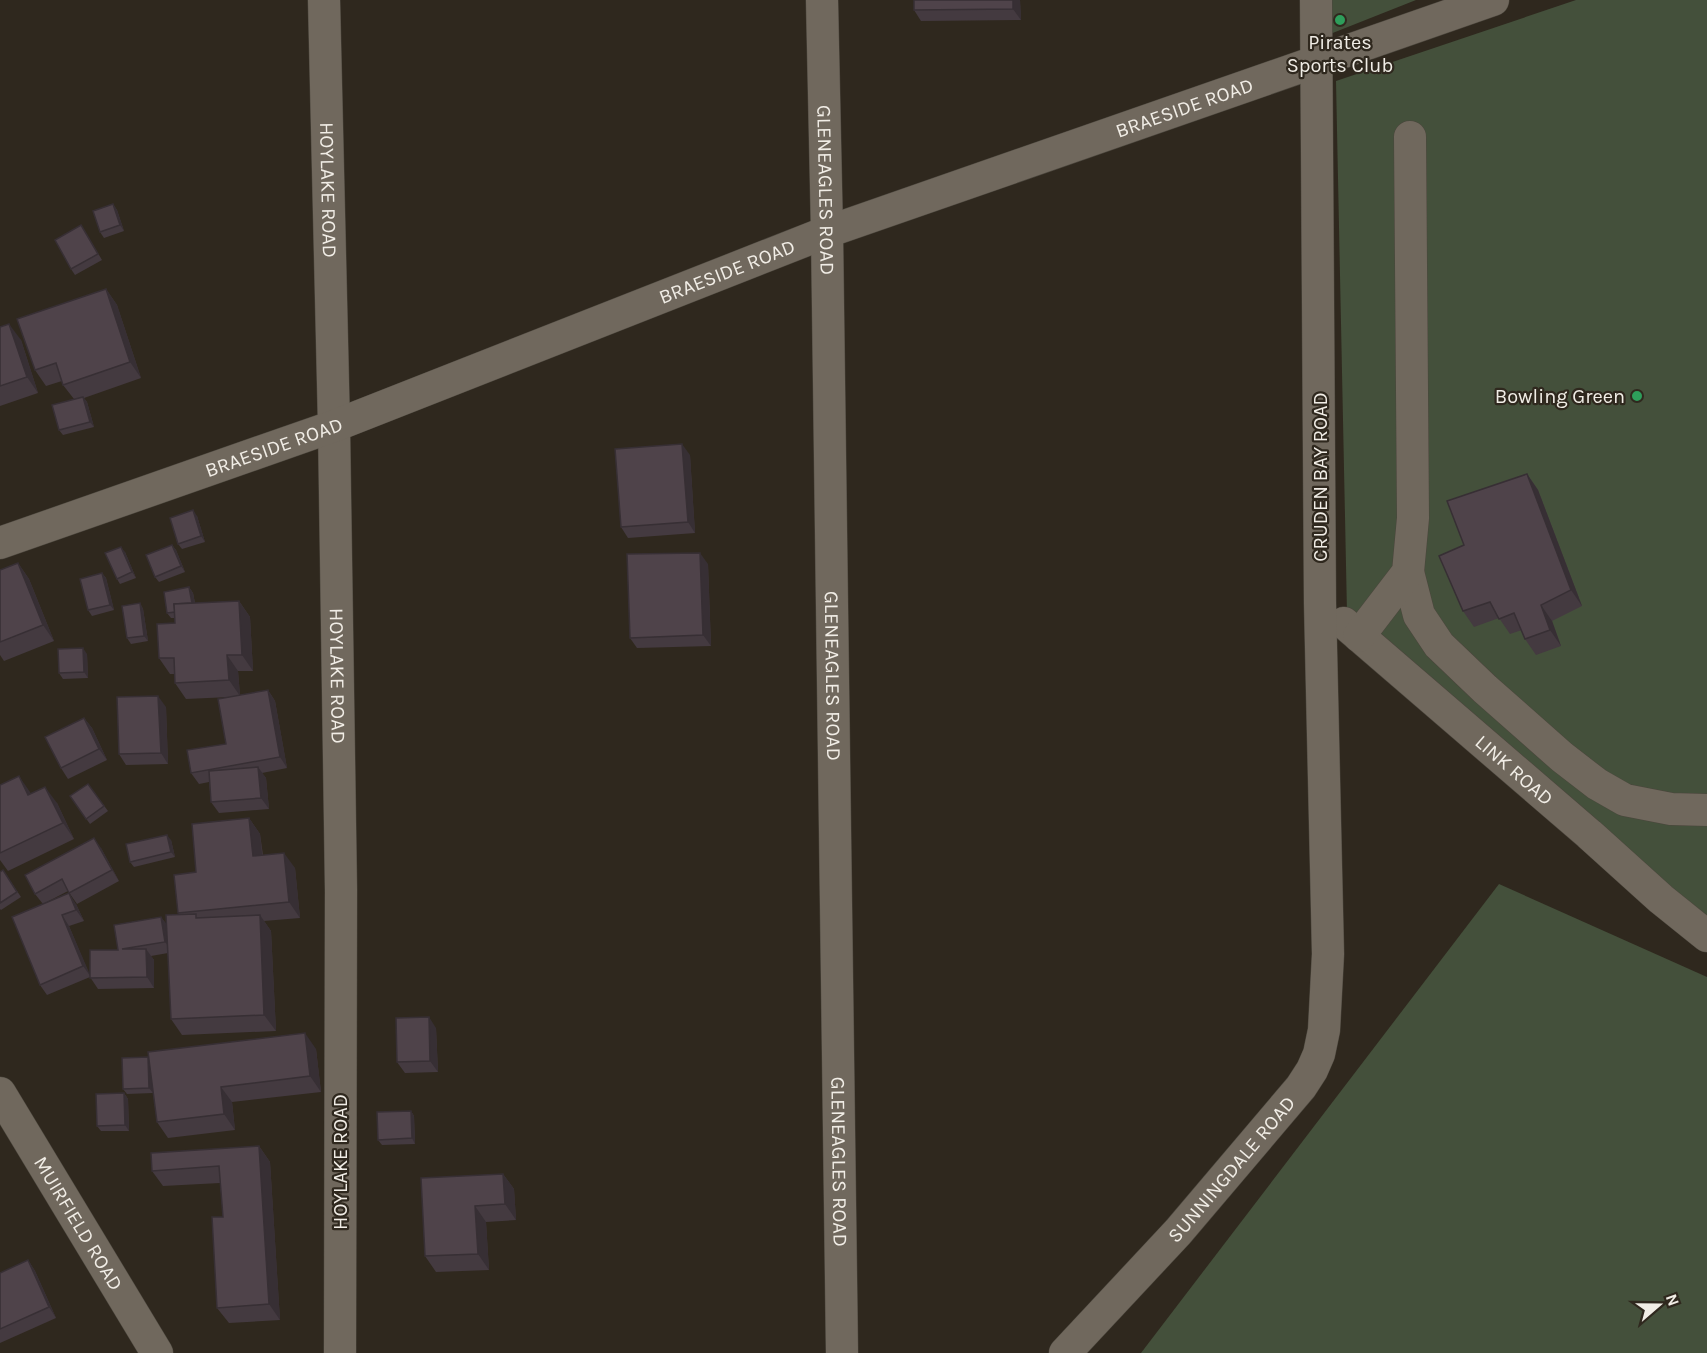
<svg xmlns="http://www.w3.org/2000/svg" width="1707" height="1353" font-family="Karla,sans-serif">
<rect width="100%" height="100%" fill="#2f281e"/>
<g fill="#44503b">
<path d="M1314 0H1416L1315 40Z"/>
<path d="M1576 0H1707V920L1347 613 1336 81Z"/>
<path d="M1499 884 1707 977V1353H1141Z"/>
</g>
<g fill="none" stroke-linecap="round" stroke-linejoin="round">
<defs>
<g id="minor">
<path id="s1" d="M324 0 334 426 341 890 340 1353"/>
<path id="s2" d="M822 0 827 232 842 1353"/>
<path id="s3" d="M0 543 334 426 827 232 1493 0"/>
<path d="M1408 572 1419 615 1439 645 1485 689 1562 757 1597 784 1625 800 1671 809 1707 810"/>
<path id="s4" d="M1344 623 1589 834 1661 899 1707 936"/>
<path d="M1359 636 1408 572 1413 518 1410 137"/>
<path id="s5" d="M0 1093 157 1353"/>
<path id="s6" d="M1065 1353 1178 1232 1301 1087 1312 1070 1319 1054 1324 1030 1328 954 1320 603 1316 0"/>
</g>
</defs>
<use href="#minor" stroke="#4b463d" stroke-width="33"/>
<use href="#minor" stroke="#70685d" stroke-width="32"/>
</g>
<g fill="#443a40">
<path d="M1020 0 1021 20 921 21 914 10Z"/>
<path d="M113 204 117 210 124 231 104 238 100 232Z"/>
<path d="M81 225 102 260 75 275 71 269Z"/>
<path d="M106 289 117 305 141 378 84 398 87 402 94 427 63 435 59 430 74 399 63 385 62 381 46 386 35 370Z"/>
<path d="M0 327 21 340 38 393 0 406Z"/>
<path d="M690 455 695 533 628 538 621 527Z"/>
<path d="M1527 474 1538 490 1582 606 1552 621 1561 646 1536 655 1525 639 1522 630 1510 634 1499 618 1474 627 1463 611 1464 545Z"/>
<path d="M197 516 205 542 182 549 178 544Z"/>
<path d="M172 545 176 550 185 572 159 582 155 577Z"/>
<path d="M125 552 136 578 120 584 117 579Z"/>
<path d="M18 563 29 579 54 641 4 661 0 655V570Z"/>
<path d="M708 564 711 646 637 648 630 638Z"/>
<path d="M102 573 106 578 114 610 92 616 88 610Z"/>
<path d="M189 587 193 593 195 603 239 601 250 617 253 671H238L240 695 268 690 275 701 287 768 262 773 266 778 269 809 219 813 211 802 209 782 199 784 191 773 226 744 230 697 186 699 175 683V674H170L159 658 175 623V618H171L167 613Z"/>
<path d="M140 603 143 609 148 641 131 644 127 638Z"/>
<path d="M87 654 88 678 63 679 59 673Z"/>
<path d="M166 707 168 764 126 765 119 754Z"/>
<path d="M84 718 92 728 107 760 68 779 61 768Z"/>
<path d="M88 784 108 811 90 824 70 796Z"/>
<path d="M0 785 31 794 57 803 74 839 8 871 0 860Z"/>
<path d="M249 818 260 834 263 855 295 868 300 918 264 921 271 931 276 1031 182 1035 171 1019 168 953 151 956 154 960V988L98 989 90 977 47 995 40 985 43 904 35 894 101 848 119 881 77 904 68 891 45 903 76 904 84 921 69 926 90 976 118 950 161 917 166 924 179 914 178 913 196 872Z"/>
<path d="M171 840 175 857 134 867 130 862Z"/>
<path d="M3 870 21 897 1 910 0 909V872Z"/>
<path d="M436 1028 438 1072 405 1073 397 1062Z"/>
<path d="M316 1049 321 1092 232 1102 235 1130 168 1138 157 1122 153 1093 127 1094 123 1089 149 1059Z"/>
<path d="M124 1093 128 1099 129 1131H101L97 1126Z"/>
<path d="M411 1111 414 1116 415 1144 382 1145 378 1140Z"/>
<path d="M259 1146 270 1162 280 1320 229 1323 217 1308 223 1217 220 1183 163 1186 152 1171Z"/>
<path d="M503 1174 514 1189 516 1220 486 1222 489 1270 436 1272 425 1256Z"/>
<path d="M28 1260 35 1271 56 1318 0 1343V1273Z"/>
</g>
<g fill="#372f34">
<path d="M1013 0H1020L1021 20 1013 9Z"/>
<path d="M113 204 117 210 124 231 120 225Z"/>
<path d="M106 289 117 305 141 378 130 362Z"/>
<path d="M9 324 21 340 38 393 27 377Z"/>
<path d="M83 397 87 402 94 427 90 422Z"/>
<path d="M682 444 690 455 695 533 688 522Z"/>
<path d="M1527 474 1538 490 1582 606 1571 590Z"/>
<path d="M193 510 197 516 205 542 201 536Z"/>
<path d="M172 545 176 550 185 572 181 566Z"/>
<path d="M121 547 125 552 136 578 132 572Z"/>
<path d="M700 553 708 564 711 646 703 635Z"/>
<path d="M18 563 29 579 54 641 43 625Z"/>
<path d="M102 573 106 578 114 610 110 605Z"/>
<path d="M189 587 193 593 197 614 193 608Z"/>
<path d="M239 601 250 617 253 671 242 655Z"/>
<path d="M140 603 143 609 148 641 144 636Z"/>
<path d="M1541 605 1552 621 1561 646 1550 630Z"/>
<path d="M83 648 87 654 88 678 84 672Z"/>
<path d="M227 655 238 671 240 696 229 680Z"/>
<path d="M268 690 275 701 287 768 280 757Z"/>
<path d="M158 696 166 707 168 764 161 753Z"/>
<path d="M84 718 92 728 107 760 99 749Z"/>
<path d="M258 767 266 778 269 809 261 798Z"/>
<path d="M19 776 30 792 39 811 28 795Z"/>
<path d="M45 787 57 803 74 839 63 823Z"/>
<path d="M249 818 260 834 264 872 253 856Z"/>
<path d="M167 835 171 840 175 857 171 852Z"/>
<path d="M94 838 101 848 119 881 112 870Z"/>
<path d="M284 853 295 868 300 918 289 902Z"/>
<path d="M69 893 76 904 84 921 76 910Z"/>
<path d="M62 915 69 926 91 977 83 966Z"/>
<path d="M260 915 271 931 276 1031 264 1015Z"/>
<path d="M161 917 169 927 173 952 165 942Z"/>
<path d="M146 949 154 960V988L147 977Z"/>
<path d="M429 1017 436 1028 438 1072 430 1061Z"/>
<path d="M305 1033 316 1049 321 1092 310 1076Z"/>
<path d="M148 1057 152 1063 153 1093 149 1088Z"/>
<path d="M221 1087 232 1102 235 1130 224 1114Z"/>
<path d="M124 1093 128 1099 129 1131 125 1125Z"/>
<path d="M411 1111 414 1116 415 1144 412 1138Z"/>
<path d="M259 1146 270 1162 280 1320 269 1304Z"/>
<path d="M503 1174 514 1189 516 1220 505 1204Z"/>
<path d="M475 1206 486 1222 489 1270 478 1254Z"/>
<path d="M28 1260 35 1271 56 1318 49 1307Z"/>
</g>
<g fill="#4f434a" stroke="#372f34" stroke-width="1.5">
<path d="M914 0H1013V9L914 10Z"/>
<path d="M113 204 120 225 100 232 93 211Z"/>
<path d="M81 225 98 254 71 269 55 240Z"/>
<path d="M106 289 130 362 63 385 56 363 35 370 17 319Z"/>
<path d="M9 324 27 377 0 386V327Z"/>
<path d="M83 397 90 422 59 430 52 405Z"/>
<path d="M682 444 688 522 621 527 615 449Z"/>
<path d="M1527 474 1571 590 1541 605 1550 630 1525 639 1514 613 1499 619 1490 602 1463 611 1439 556 1464 545 1447 501Z"/>
<path d="M193 510 201 536 178 544 170 518Z"/>
<path d="M172 545 181 566 155 577 146 555Z"/>
<path d="M121 547 132 572 117 579 105 553Z"/>
<path d="M700 553 703 635 630 638 627 554Z"/>
<path d="M18 563 43 625 0 642V570Z"/>
<path d="M102 573 110 605 88 610 80 579Z"/>
<path d="M189 587 192 603 174 604 175 612 167 613 164 592Z"/>
<path d="M239 601 242 655H227L229 680 175 683 174 658H159L157 624 175 623 174 604Z"/>
<path d="M140 603 144 636 127 638 122 606Z"/>
<path d="M83 648 84 672 59 673 58 649Z"/>
<path d="M268 690 280 757 191 773 187 750 226 744 218 699Z"/>
<path d="M158 696 161 753 119 754 117 697Z"/>
<path d="M84 718 99 749 61 768 45 737Z"/>
<path d="M258 767 261 798 211 802 209 771Z"/>
<path d="M19 776 28 795 45 787 63 823 0 853V785Z"/>
<path d="M88 784 104 806 86 819 70 796Z"/>
<path d="M249 818 253 856 284 853 289 902 178 913 174 875 196 872 192 824Z"/>
<path d="M167 835 171 852 130 862 126 844Z"/>
<path d="M94 838 112 870 69 893 62 879 35 894 25 875Z"/>
<path d="M3 870 17 892 0 903V872Z"/>
<path d="M69 893 76 910 62 915 83 966 40 985 12 917Z"/>
<path d="M196 914V918L260 915 264 1015 171 1019 166 915Z"/>
<path d="M161 917 165 942 122 949H146L147 977 90 978V950H118L114 925Z"/>
<path d="M429 1017 430 1061 397 1062 396 1018Z"/>
<path d="M305 1033 310 1076 221 1087 224 1114 157 1122 148 1052Z"/>
<path d="M148 1057 149 1088 123 1089 122 1058Z"/>
<path d="M124 1093 125 1125 97 1126 96 1094Z"/>
<path d="M411 1111 412 1138 378 1140 377 1112Z"/>
<path d="M259 1146 269 1304 217 1308 212 1217H223L219 1166 152 1171 151 1153Z"/>
<path d="M503 1174 505 1204 475 1206 478 1254 425 1256 421 1178Z"/>
<path d="M28 1260 49 1307 0 1329V1273Z"/>
</g>
<g fill="#2e9e5b" stroke="#2f281e" stroke-width="2">
<circle cx="1340" cy="20" r="6"/>
<circle cx="1637" cy="396" r="6"/>
</g>
<g text-anchor="middle" stroke-width="4.5" stroke-linejoin="round" paint-order="stroke">
<g font-size="20" fill="#f1ede6" stroke="#2f281e">
<text x="1340" y="49">Pirates<tspan x="1340" dy="23">Sports Club</tspan></text>
<text x="1625" y="403" text-anchor="end">Bowling Green</text>
</g>
<g font-size="20" fill="#f1ede6" stroke="#2f281e">
<text dy="7" stroke="none"><textPath href="#s3" startOffset="1262">BRAESIDE ROAD</textPath></text>
<text dy="7" stroke="none"><textPath href="#s1" startOffset="190">HOYLAKE ROAD</textPath></text>
<text dy="7" stroke="none"><textPath href="#s2" startOffset="190">GLENEAGLES ROAD</textPath></text>
<text dy="7" stroke="none"><textPath href="#s3" startOffset="776">BRAESIDE ROAD</textPath></text>
<text dy="7" stroke="none"><textPath href="#s3" startOffset="290">BRAESIDE ROAD</textPath></text>
<text transform="translate(1320 477) rotate(-90)" y="7">CRUDEN BAY ROAD</text>
<text dy="7" stroke="none"><textPath href="#s1" startOffset="676">HOYLAKE ROAD</textPath></text>
<text dy="7" stroke="none"><textPath href="#s2" startOffset="676">GLENEAGLES ROAD</textPath></text>
<text dy="7" stroke="none"><textPath href="#s4" startOffset="225">LINK ROAD</textPath></text>
<text transform="translate(340 1162) rotate(-90)" y="7">HOYLAKE ROAD</text>
<text dy="7" stroke="none"><textPath href="#s2" startOffset="1162">GLENEAGLES ROAD</textPath></text>
<text dy="7" stroke="none"><textPath href="#s6" startOffset="248">SUNNINGDALE ROAD</textPath></text>
<text dy="7" stroke="none"><textPath href="#s5" startOffset="152">MUIRFIELD ROAD</textPath></text>
</g>
</g>
<g transform="translate(1659 1305) rotate(70)" stroke="#2f281e" stroke-width="4.5" paint-order="stroke">
<path d="M0-4.5L10 22L0 15L-10 22Z" fill="#f1ede6"/>
<text y="-9" font-size="16" font-weight="bold" text-anchor="middle" fill="#f1ede6">N</text>
</g>
</svg>
